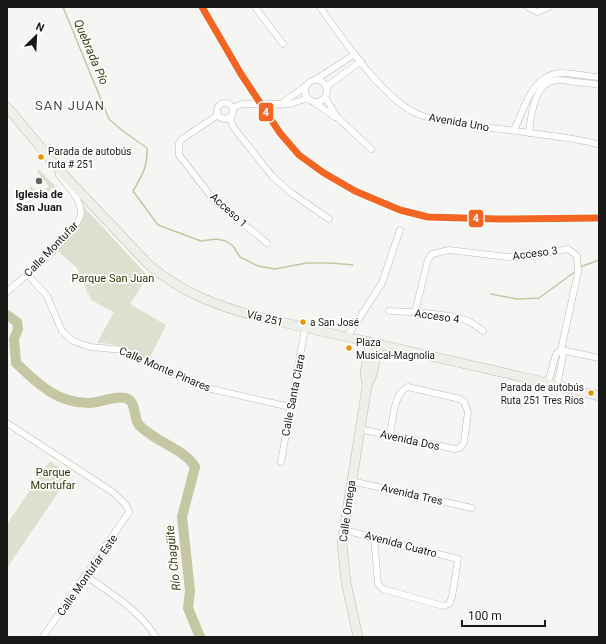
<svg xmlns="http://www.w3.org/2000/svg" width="606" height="644" font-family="Roboto,sans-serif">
<rect width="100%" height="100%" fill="#f5f6f4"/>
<g fill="#dedfce">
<path d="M39 170 55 186 39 200 29 189 31 186 39 195 49 186 37 172Z"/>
<path d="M82 205 148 276 130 304 166 325 149 359C132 350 117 343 97 343L114 312 91 300 77 268 58 251 82 221 84 216Z"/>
<path d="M50 461 70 475 7 568V524Z"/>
</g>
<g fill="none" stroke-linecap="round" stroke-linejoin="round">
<g stroke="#c5c6a2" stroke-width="1.5">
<path d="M63 7 109 119 124 132 147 148C148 166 142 176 133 191L158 225 201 241 216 239 226 241 233 246 240 257 258 266 275 269 307 263H331L353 265"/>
<path d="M580 267 599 260"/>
<path d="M491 294 517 299 539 298 576 271"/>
</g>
<path stroke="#c5c6a2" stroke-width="10" d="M7 315 17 322 18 329 14 339 16 363C38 384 57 403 89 403 101 403 114 395 126 398 137 402 133 417 139 425 155 442 185 449 195 467L182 517 190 591 188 608 200 637"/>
<defs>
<g id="street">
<path d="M255 7 283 44"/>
<path d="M320 7C342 38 385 102 420 115 455 127 494 127 531 133 544 135 590 140 599 145"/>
<path d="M528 7 537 12 549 7"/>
<path d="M315 80 355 54"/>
<circle cx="316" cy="91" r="11"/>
<path d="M326 87 361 61"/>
<path d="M325 97 337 117 371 149"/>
<path d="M312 101 335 117"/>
<circle cx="225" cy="111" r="8"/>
<path d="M280 105 307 85"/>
<path d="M232 108 242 104H290L308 98"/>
<path d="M218 115 182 139 179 143V155L214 200 267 243"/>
<path d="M230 118 233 127 272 176 290 192 329 219"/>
<path d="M514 130C525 108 531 75 561 73 574 73 587 77 599 77"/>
<path d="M529 133C531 115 534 81 558 80 563 80 569 81 574 82 582 83 591 83 599 85"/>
<path d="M27 274 47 296 62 331 73 341 90 347 124 350 177 376 207 388 290 407"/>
<path d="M7 292C22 279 82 229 81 212 80 198 67 185 59 175"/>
<path d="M389 311C411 312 451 313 470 322 474 324 479 328 483 331"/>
<path d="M415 312 428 260 432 254 449 250 508 257 532 256 568 249 577 256 578 272 561 350"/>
<path d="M347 337 382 283 400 230"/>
<path d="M561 350 599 358"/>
<path d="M548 383 556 354 561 350"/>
<path d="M557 385 563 356 561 350"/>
<path d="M7 423 114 493 126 505 129 512 43 637"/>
<path d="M359 429 455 449 460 448 464 442 468 412 464 402 460 399 408 387C393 393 393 421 390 435"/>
<path d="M281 462 305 328"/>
<path d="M351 481 472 508"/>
<path d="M344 530 458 559 452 597 449 604 443 606 383 589 378 584 374 537"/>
<path d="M86 576C112 594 139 610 156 637"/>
</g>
<g id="secondary">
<path d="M7 107 62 173 148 264C182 293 217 306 259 317L531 379 599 396"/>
<path d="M367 386 365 373 370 342"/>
<path d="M358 637 346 582 342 543 367 386 372 375 379 344"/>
</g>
</defs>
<use href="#street" stroke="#b9bab8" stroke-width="7"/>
<use href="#secondary" stroke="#b9bab8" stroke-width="10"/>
<use href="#street" stroke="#fefefd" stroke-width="6"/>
<use href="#secondary" stroke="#efefea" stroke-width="9"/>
<defs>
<path id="rail-1" d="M202 7 241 74 280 133 299 155 324 173 355 191 400 210 428 217 498 219 599 218"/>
</defs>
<use href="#rail-1" stroke="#fffffe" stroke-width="10"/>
<use href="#rail-1" stroke="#f26522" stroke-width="7"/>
</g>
<g fill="#e19802" stroke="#fffffe" stroke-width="1.5">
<circle cx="41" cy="157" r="3.5"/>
<circle cx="303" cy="322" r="3.5"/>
<circle cx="349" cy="348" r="3.5"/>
<circle cx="591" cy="393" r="3.5"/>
</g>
<circle fill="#656664" stroke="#fffffe" stroke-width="1.5" cx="39" cy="181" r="4"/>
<g text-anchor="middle" stroke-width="3.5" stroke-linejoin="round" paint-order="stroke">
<g font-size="10" fill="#181917" stroke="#fffffe" text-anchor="start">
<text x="48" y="155">Parada de autobús<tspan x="48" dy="13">ruta # 251</tspan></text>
<text x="310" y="326">a San José</text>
<text x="356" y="346">Plaza<tspan x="356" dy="13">Musical-Magnolia</tspan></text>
<text x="584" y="391" text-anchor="end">Parada de autobús<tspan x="584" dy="13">Ruta 251 Tres Ríos</tspan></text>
</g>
<g font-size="11" fill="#181917" stroke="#fffffe">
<text transform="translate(459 122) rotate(10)" y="4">Avenida Uno</text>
<text transform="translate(229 210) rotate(42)" y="4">Acceso 1</text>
<text transform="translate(51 249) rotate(-46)" y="4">Calle Montufar</text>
<text transform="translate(535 253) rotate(-8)" y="4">Acceso 3</text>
<text transform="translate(437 316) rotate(8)" y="4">Acceso 4</text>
<text transform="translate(265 318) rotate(14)" y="4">Vía 251</text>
<text transform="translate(165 369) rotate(23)" y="4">Calle Monte Pinares</text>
<text transform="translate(293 395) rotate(-79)" y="4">Calle Santa Clara</text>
<text transform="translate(410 440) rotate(12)" y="4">Avenida Dos</text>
<text transform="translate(412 494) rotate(13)" y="4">Avenida Tres</text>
<text transform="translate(347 511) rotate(-82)" y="4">Calle Omega</text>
<text transform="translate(401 544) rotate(15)" y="4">Avenida Cuatro</text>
<text transform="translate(87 575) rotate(-55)" y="4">Calle Montufar Este</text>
</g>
<g font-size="11" font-weight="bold" fill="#181917" stroke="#fffffe">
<text x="39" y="198">Iglesia de<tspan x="39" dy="13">San Juan</tspan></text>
</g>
<g font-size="11" fill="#313107" stroke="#fffffe">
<text x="113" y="282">Parque San Juan</text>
<text x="53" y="476">Parque<tspan x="53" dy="13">Montufar</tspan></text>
</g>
<g font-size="12" font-style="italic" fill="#3c3c14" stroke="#fffffe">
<text transform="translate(91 52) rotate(67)" y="4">Quebrada Pío</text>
<text transform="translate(173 558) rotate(-96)" y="4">Río Chagüite</text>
</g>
<g font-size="13" letter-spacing="1" fill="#4f504c" stroke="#fffffe">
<text x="70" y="110">SAN JUAN</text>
</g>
</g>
<g stroke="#fffffe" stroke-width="1.5">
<rect x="258" y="102" width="16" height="20" rx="4" fill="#f26522"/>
<rect x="468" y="209" width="16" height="19" rx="4" fill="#f26522"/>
</g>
<g font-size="11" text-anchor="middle" font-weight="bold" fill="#fff">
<text x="266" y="116">4</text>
<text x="476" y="222">4</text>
</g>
<rect width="606" height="644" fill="none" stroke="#181917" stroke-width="16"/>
<g transform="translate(36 36) rotate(24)" stroke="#fffffe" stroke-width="3" paint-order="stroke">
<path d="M0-3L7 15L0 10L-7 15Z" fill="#181917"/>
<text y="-6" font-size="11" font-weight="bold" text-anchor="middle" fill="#181917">N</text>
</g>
<path d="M462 620v6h83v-6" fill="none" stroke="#181917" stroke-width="2"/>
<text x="468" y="620" font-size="12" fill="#181917" stroke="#fffffe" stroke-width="3" paint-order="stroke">100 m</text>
</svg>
